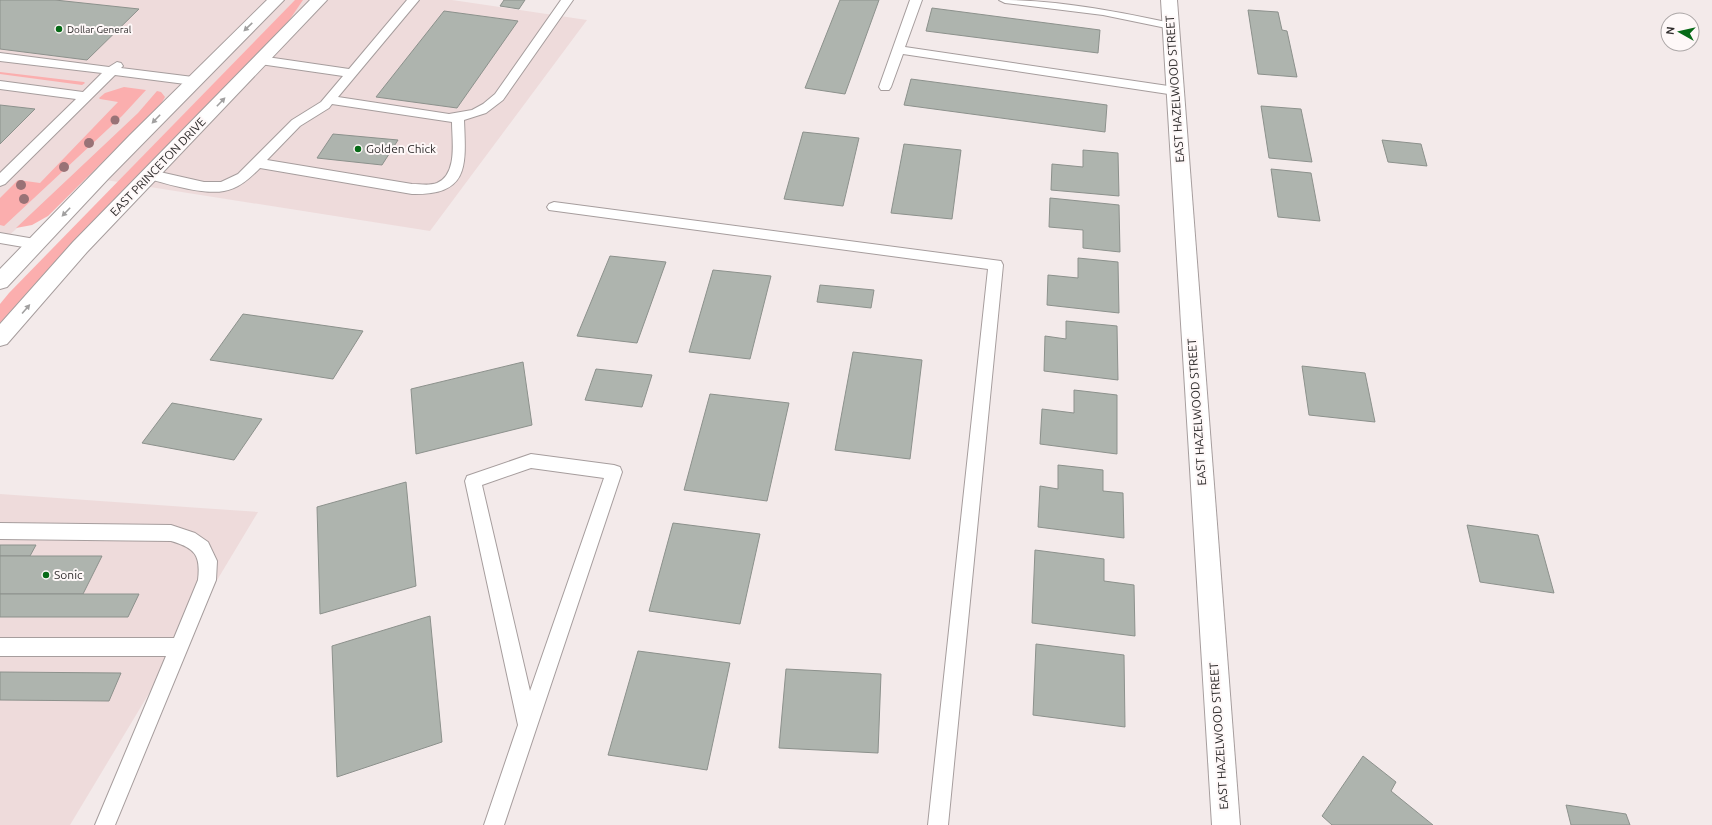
<svg xmlns="http://www.w3.org/2000/svg" width="1712" height="825" font-family="Ubuntu,sans-serif">
<rect width="100%" height="100%" fill="#f3eaea"/>
<g fill="#eedbdb">
<path d="M0 0H452L587 20 430 231 74 175 0 244Z"/>
<path d="M0 494 258 512 70 825H0Z"/>
</g>
<g fill="#fbaeae">
<path d="M295 0H303L286 25 0 323V304L9 293Z"/>
<path d="M0 72 84 82 85 83 82 85 0 74Z"/>
<path d="M124 87 146 90 122 116 4 226 0 225V198L18 180 40 183 118 102 100 99 99 98 105 93Z"/>
<path d="M157 91 161 92 165 97 161 104 48 216 32 225 16 228 138 113Z"/>
</g>
<g fill="#aeb4ae" stroke="#8c918c">
<path d="M0 0H55L139 9 87 60 0 49Z"/>
<path d="M504 0H525L519 9 500 6Z"/>
<path d="M840 0H879L845 94 805 88Z"/>
<path d="M932 8 1100 30 1098 53 926 31Z"/>
<path d="M1248 10 1278 12 1282 30 1287 31 1297 77 1258 74Z"/>
<path d="M444 11 518 21 457 108 376 97Z"/>
<path d="M911 79 1107 105 1105 132 904 105Z"/>
<path d="M0 105 35 109 0 144Z"/>
<path d="M1261 106 1301 109 1312 162 1269 158Z"/>
<path d="M803 132 859 138 843 206 784 199Z"/>
<path d="M333 134 398 140 382 165 317 158Z"/>
<path d="M1382 140 1421 144 1427 166 1388 162Z"/>
<path d="M904 144 961 150 952 219 891 213Z"/>
<path d="M1083 150 1118 153 1119 196 1051 190 1052 164 1083 167Z"/>
<path d="M1271 169 1311 173 1320 221 1278 217Z"/>
<path d="M1050 198 1119 205 1120 252 1083 248V230L1049 227Z"/>
<path d="M610 256 666 262 637 343 577 336Z"/>
<path d="M1078 258 1118 262 1119 313 1047 305 1048 275 1078 278Z"/>
<path d="M713 270 771 276 750 359 689 352Z"/>
<path d="M820 285 874 290 871 308 817 302Z"/>
<path d="M243 314 363 331 333 379 210 360Z"/>
<path d="M1066 321 1117 326 1118 380 1044 371 1045 336 1066 339Z"/>
<path d="M853 352 922 360 910 459 835 450Z"/>
<path d="M523 362 532 425 416 454 411 389Z"/>
<path d="M1302 366 1365 373 1375 422 1309 415Z"/>
<path d="M596 369 652 375 642 407 585 400Z"/>
<path d="M1074 390 1117 395V454L1040 444 1042 409 1074 413Z"/>
<path d="M710 394 789 403 767 501 684 490Z"/>
<path d="M172 403 262 419 234 460 142 443Z"/>
<path d="M1058 465 1103 470V491L1123 493 1124 538 1038 527 1040 486 1058 489Z"/>
<path d="M406 482 416 586 320 614 317 507Z"/>
<path d="M673 523 760 534 740 624 649 611Z"/>
<path d="M1467 525 1538 535 1554 593 1480 582Z"/>
<path d="M0 545H36L30 556H0Z"/>
<path d="M1035 550 1104 559V581L1134 585 1135 636 1032 623Z"/>
<path d="M0 556H102L83 594H0Z"/>
<path d="M0 594H139L128 617H0Z"/>
<path d="M430 616 442 742 337 777 332 646Z"/>
<path d="M1036 644 1124 655 1125 727 1033 715Z"/>
<path d="M638 651 730 663 707 770 608 755Z"/>
<path d="M786 669 881 674 878 753 779 748Z"/>
<path d="M0 672 121 673 109 701 0 700Z"/>
<path d="M1363 756 1396 782 1391 791 1433 825H1332L1322 816Z"/>
<path d="M1566 805 1626 814 1630 825H1571Z"/>
</g>
<g fill="none" stroke-linecap="round" stroke-linejoin="round">
<defs>
<g id="service">
<path d="M407 0H419L338 97 449 114 472 110 483 104 495 94 561 0H573L503 100 486 113 464 120C466 167 469 195 412 194L260 168C250 178 238 189 224 191 203 195 167 184 146 178L144 175 146 172 151 170 204 182H221L238 174 292 120 321 102 343 76 260 64 256 63 254 60 256 57 260 56 349 69ZM332 104 452 122C452 140 458 174 437 183 429 186 420 184 412 184L267 160 300 126 329 108Z"/>
<path d="M910 0H922L905 47 1175 87 1179 88 1181 91 1179 94 1175 95 903 54 891 87 889 90H881L879 87Z"/>
<path d="M999 0C1058 0 1114 11 1171 23L1175 24 1177 26 1175 28 1171 29 1103 15 1005 3Z"/>
<path d="M0 53 109 67 117 62 121 63 123 66 121 68 193 77 197 78 199 81 197 84 193 85 115 75 5 184 0 186V173L76 99 0 89V81L83 92 102 73 0 61Z"/>
<path d="M554 202 1001 261 1003 265 948 825H928L988 269 549 210 547 207 549 204Z"/>
<path d="M0 233 35 239 40 240 42 244 40 248 35 249 0 243Z"/>
<path d="M531 454 614 465 620 467 622 472 504 825H484L518 725 465 481 467 476ZM531 468 604 478 530 691 482 485Z"/>
<path d="M0 523 171 525 195 533 208 542 217 561 216 580 115 825H95L166 656H0V638H174L198 580C201 555 195 548 171 541L0 539Z"/>
</g>
<path id="minor" d="M1161 0H1177L1240 825H1212Z"/>
<g id="trunk">
<path d="M267 0H284L108 179 7 287 0 289V269L130 135Z"/>
<path d="M310 0H327L87 252 7 344 0 346V324L73 242Z"/>
</g>
</defs>
<use href="#service" stroke="#a69d9d" stroke-width="2"/>
<use href="#minor" stroke="#a69d9d" stroke-width="2"/>
<use href="#trunk" stroke="#a69d9d" stroke-width="2"/>
<use href="#service" fill="#fff" fill-rule="evenodd"/>
<use href="#minor" fill="#fff" fill-rule="evenodd"/>
<use href="#trunk" fill="#fff" fill-rule="evenodd"/>
</g>
<g fill="#997276">
<circle cx="115" cy="120" r="4.5"/>
<circle cx="89" cy="143" r="5"/>
<circle cx="64" cy="167" r="5"/>
<circle cx="21" cy="185" r="5"/>
<circle cx="24" cy="199" r="5"/>
</g>
<defs><path id="oneway-solid" d="M-6-.8H1V-3.2L6.5 0L1 3.2V.8H-6Z"/></defs>
<g fill="#a1a0a0">
<use href="#oneway-solid" transform="translate(248 27) rotate(136)"/>
<use href="#oneway-solid" transform="translate(221 102) rotate(-46)"/>
<use href="#oneway-solid" transform="translate(156 119) rotate(134)"/>
<use href="#oneway-solid" transform="translate(66 212) rotate(134)"/>
<use href="#oneway-solid" transform="translate(26 309) rotate(-49)"/>
</g>
<g fill="#066a17" stroke="#fef8f8" stroke-width="1.5">
<circle cx="59" cy="29" r="4"/>
<circle cx="358" cy="149" r="4"/>
<circle cx="46" cy="575" r="4"/>
</g>
<g text-anchor="middle" stroke-width="4" stroke-linejoin="round" paint-order="stroke">
<g font-size="10" fill="#2f2c2c" stroke="#fef8f8" text-anchor="start">
<text x="67" y="33">Dollar General</text>
</g>
<g font-size="12" fill="#2f2c2c" stroke="#fef8f8">
<text transform="translate(1175 89) rotate(-94)" y="4">EAST HAZELWOOD STREET</text>
<text transform="translate(158 167) rotate(-46)" y="4">EAST PRINCETON DRIVE</text>
<text transform="translate(1197 412) rotate(-94)" y="4">EAST HAZELWOOD STREET</text>
<text transform="translate(1219 736) rotate(-94)" y="4">EAST HAZELWOOD STREET</text>
</g>
<g font-size="12" fill="#2f2c2c" stroke="#fef8f8" text-anchor="start">
<text x="366" y="153">Golden Chick</text>
<text x="54" y="579">Sonic</text>
</g>
</g>
<g transform="translate(1680 32) rotate(278)"><circle r="19" fill="#fef8f8" stroke="#aba6a6"/>
<path d="M0-3L7 15L0 10L-7 15Z" fill="#066a17"/>
<text y="-6" font-size="11" font-weight="bold" text-anchor="middle" fill="#2f2c2c">N</text>
</g>
</svg>
